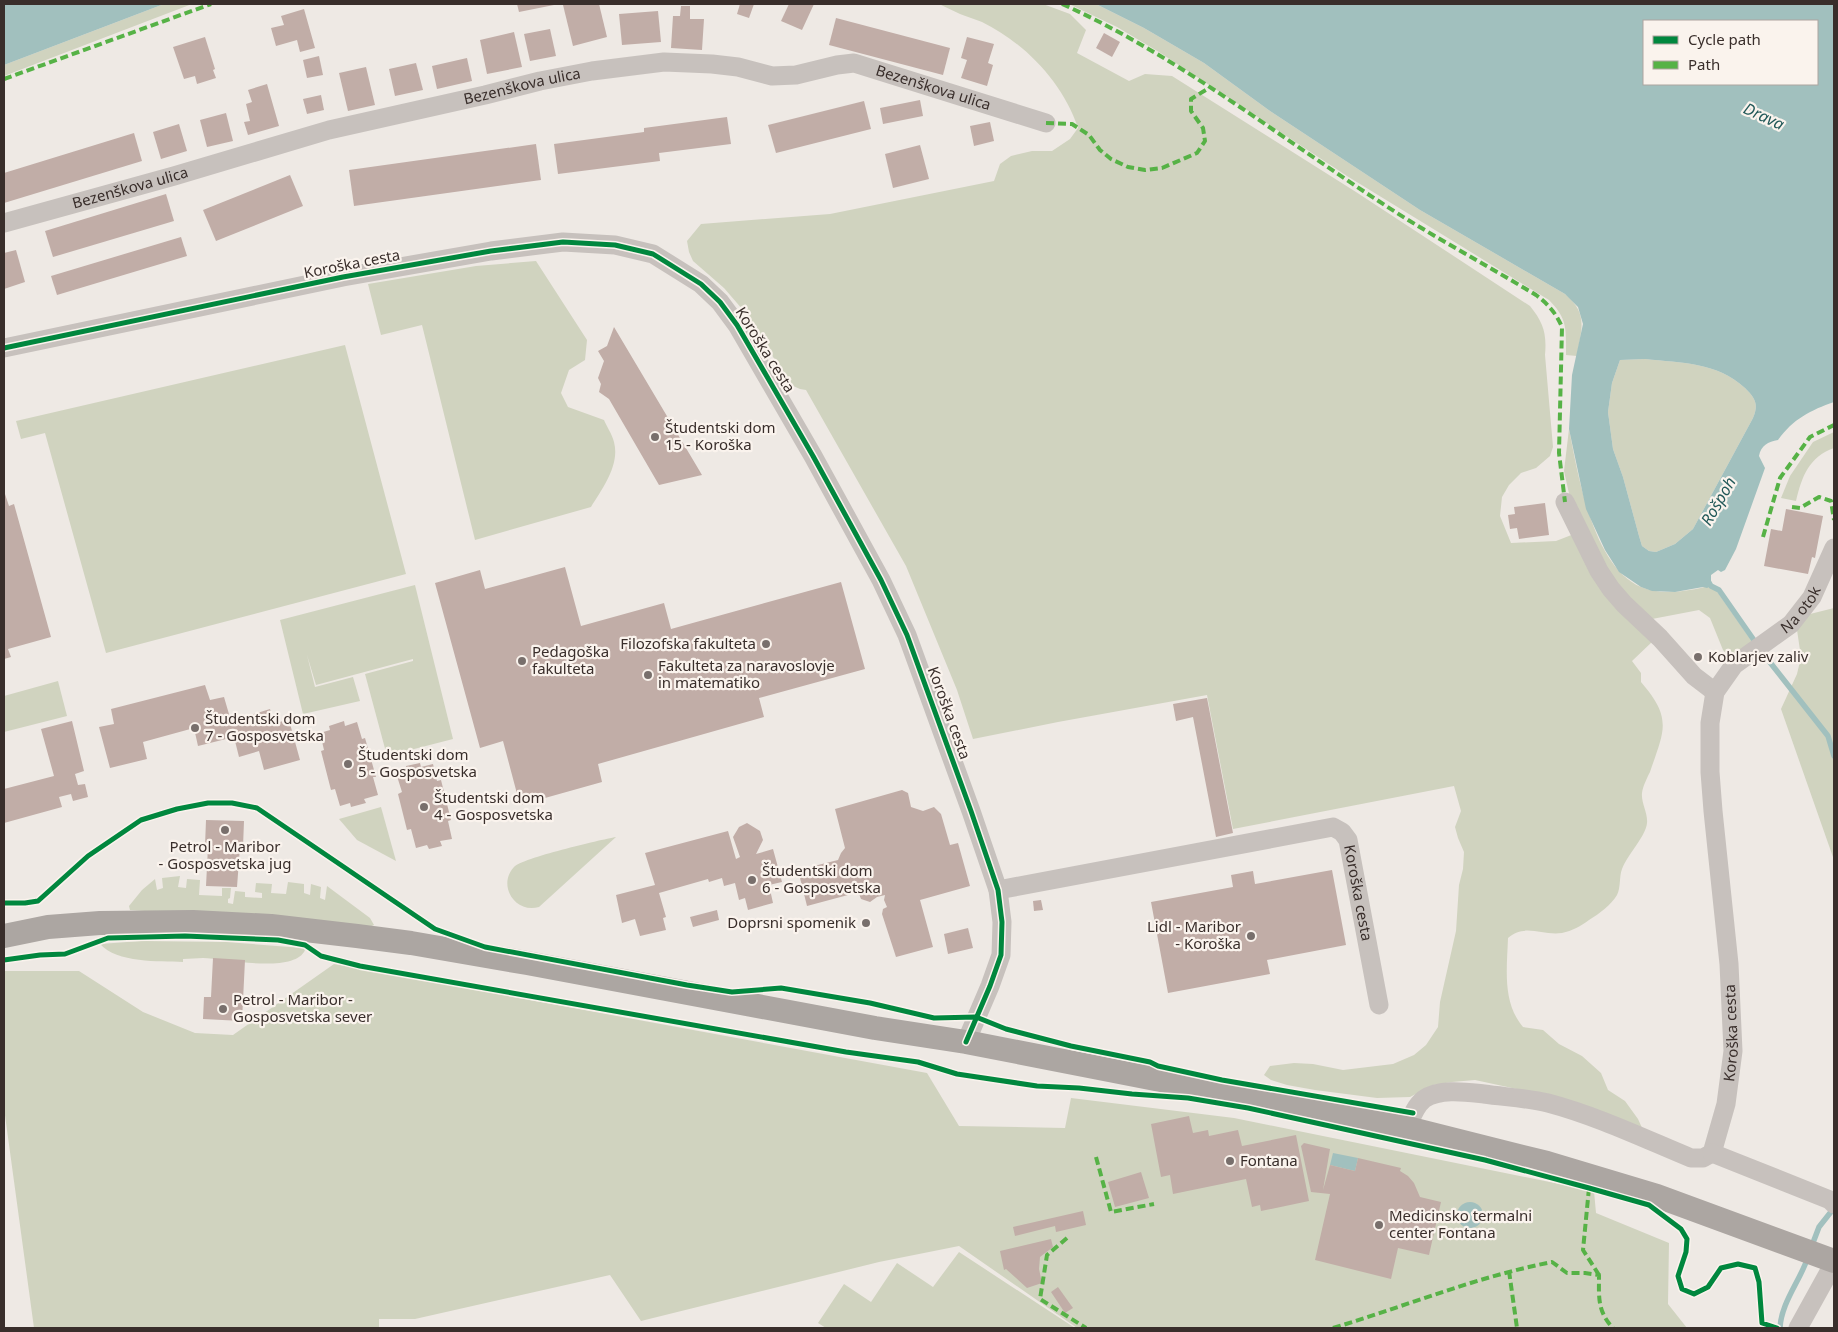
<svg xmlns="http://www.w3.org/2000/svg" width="1838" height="1332" font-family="'Noto Sans',sans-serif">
<rect width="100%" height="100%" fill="#eee9e4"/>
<g fill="#d0d3bf">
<path d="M164 4H192L4 76V65Z"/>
<path d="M939 4H1043L1070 14 1086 30 1077 53 1129 81 1145 74 1172 76 1356 192 1530 306C1543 322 1547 333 1545 355L1553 447 1550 456 1536 468 1521 473 1509 485 1502 497 1500 516 1511 543 1556 541 1574 534 1653 641 1632 661 1641 673V682C1673 719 1664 730 1650 772 1647 778 1643 786 1642 793 1641 803 1648 813 1647 823 1646 836 1628 854 1622 869 1619 877 1621 887 1617 895 1611 905 1599 914 1589 920 1581 926 1572 931 1562 933 1542 936 1525 923 1508 938 1507 969 1502 1002 1523 1027L1543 1030 1559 1044 1582 1056 1601 1073 1608 1090 1625 1101 1638 1119 1643 1130 1553 1097 1475 1080 1452 1082 1433 1085 1410 1097 1377 1098 1315 1090 1287 1085 1271 1080 1264 1075 1270 1066 1294 1063 1313 1064 1343 1070 1393 1064 1414 1055 1426 1045 1438 1027 1440 1002 1456 931 1459 885 1463 869 1464 852 1458 838 1455 827 1461 811 1454 786 1233 829 1207 695 1058 722 973 739 957 690 906 566 806 390 800 389 791 385 785 379 771 353 742 314 743 310 724 288 693 261 689 252 687 241 701 224 830 214 994 181 1000 164 1011 156 1032 151H1052L1070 139 1078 128C1063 83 1025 43 982 22 975 19 967 17 960 14 953 11 946 7 939 4Z"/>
<path d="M1069 4H1096L1144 28 1204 63 1270 111 1420 210 1565 294C1589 314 1581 330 1577 356L1566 355C1566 330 1568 319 1549 300L1347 176 1159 52 1117 27Z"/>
<path d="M536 261 587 340 585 360 569 370 561 393 568 407 604 420C607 427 612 434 614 442 620 465 603 488 591 507L475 540 422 325 381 335 368 284 476 266Z"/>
<path d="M345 345 406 574 106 653 45 433 21 439 16 421Z"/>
<path d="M1645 359C1681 363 1717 362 1745 388 1755 398 1759 404 1753 418L1693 529 1675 544 1656 552 1649 551 1642 546 1639 536 1623 477 1613 449 1608 412 1612 383 1620 360Z"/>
<path d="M1569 429C1578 475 1593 567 1641 587 1662 596 1689 591 1709 586L1716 590 1753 643 1729 657 1723 650 1710 618 1699 610 1652 619 1613 583 1570 498 1564 471Z"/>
<path d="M1834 432V448C1809 457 1802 476 1796 501L1781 498 1790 476 1813 442Z"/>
<path d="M415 585 453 739 387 756 365 674 413 661V659L316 685 307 655 315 687 353 677 360 701 303 714 280 620Z"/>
<path d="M1834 608V860L1781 709 1797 674 1801 657 1797 630 1806 615Z"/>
<path d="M58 681 67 716 4 732V696Z"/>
<path d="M381 807 396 861 357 840 339 819Z"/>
<path d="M616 837 539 907C515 914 497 885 514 867 522 858 600 840 616 837Z"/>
<path d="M180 876 178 887 186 888 187 879 200 880 199 895 222 896V888H231L230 898 228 899V903L233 904 235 891 245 892V897L262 898V893L255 892 256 883 272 884 271 893 286 894 288 882 304 884V893L310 895 311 884 321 887 320 898 325 900 327 886 370 918 374 925 369 927 130 910 129 906 142 890 155 879 157 890 163 888 162 878Z"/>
<path d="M141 941 226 942 303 948 305 950C295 974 225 959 203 958 197 958 190 959 183 959V962C159 961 117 963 100 944Z"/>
<path d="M334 964 927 1073 959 1126 1065 1128 1071 1098 1234 1118 1594 1191 1596 1213 1669 1243 1668 1304 1687 1328H1077L959 1246 879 1262 641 1321 610 1275 415 1319H379V1328H34L4 1108V971H79L143 1012 195 1033 233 1035Z"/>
<path d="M959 1252 1075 1328H826L818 1323 844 1284 871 1302 897 1263 933 1287Z"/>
</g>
<g fill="#a1c0be" fill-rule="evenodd">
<path d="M4 4H164L4 65Z"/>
<path d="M1096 4H1834V402C1811 410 1793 419 1778 440 1768 442 1761 445 1759 456L1765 468 1736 549 1725 570 1721 572 1718 570 1711 575V586L1707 588 1703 587 1675 592 1652 591 1641 587 1619 572 1605 550 1586 509 1569 429 1572 375 1583 324 1578 307 1565 294 1420 210 1270 111 1204 63 1144 28ZM1644 21H1817V84H1644ZM1645 359C1681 363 1717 362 1745 388 1755 398 1759 404 1753 418L1693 529 1675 544 1656 552 1649 551 1642 546 1639 536 1623 477 1613 449 1608 412 1612 383 1620 360Z"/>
<path d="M1333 1153 1358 1158 1355 1171 1330 1165Z"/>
<circle cx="1470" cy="1215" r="13"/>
</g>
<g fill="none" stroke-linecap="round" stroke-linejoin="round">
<g stroke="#a1c0be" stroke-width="5.5">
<path d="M1707 579 1711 586 1719 590 1765 656 1828 736 1834 756"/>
<path d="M1811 1248 1819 1227 1834 1208"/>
<path d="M1780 1328C1781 1303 1800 1281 1808 1257"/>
</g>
</g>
<g fill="#c1ada7">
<path d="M517 4H554V5L519 12Z"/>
<path d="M569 4H599L607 37 573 46 563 5Z"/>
<path d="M740 4H754L749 18 737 14Z"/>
<path d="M789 4H814L802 30 781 21Z"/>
<path d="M681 6H690V19H704L702 50 671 48 673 16H680Z"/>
<path d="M304 9 315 48 300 52 297 40 276 46 271 28 284 25 281 16Z"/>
<path d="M658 11 661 42 622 45 619 14Z"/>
<path d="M836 18 950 48 943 75 829 45Z"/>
<path d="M550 29 556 56 530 61 524 34Z"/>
<path d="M514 32 522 67 487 74 480 40Z"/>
<path d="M1104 33 1120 42 1112 57 1096 48Z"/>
<path d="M205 37 215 69 213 70 216 78 197 84 195 76 184 79 173 47Z"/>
<path d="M967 37 994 44 988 63 993 65 987 86 961 78 967 60 961 58Z"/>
<path d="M319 56 323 75 307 78 303 60Z"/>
<path d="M467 58 472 81 437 89 432 66Z"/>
<path d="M416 63 423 90 395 96 389 69Z"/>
<path d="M366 67 375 105 348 111 339 73Z"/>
<path d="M267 84 279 126 248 135 244 122 250 121 246 104 252 102 248 90Z"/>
<path d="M321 95 324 110 307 114 303 99Z"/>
<path d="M920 100 923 116 883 124 880 108Z"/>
<path d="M864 101 871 129 776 153 768 125Z"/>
<path d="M226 113 233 141 207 147 200 120Z"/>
<path d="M727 117 731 144 659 153 660 161 558 174 554 144 644 132V128Z"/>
<path d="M990 122 994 141 974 146 970 126Z"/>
<path d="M179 124 187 151 161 159 153 132Z"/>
<path d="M134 133 142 161 4 203V173Z"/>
<path d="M536 144 541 180 354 206 349 170Z"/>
<path d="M920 145 929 179 893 188 885 154Z"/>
<path d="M290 175 303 206 216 241 203 210Z"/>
<path d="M166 194 174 221 53 257 45 231Z"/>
<path d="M181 237 187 256 57 295 51 276Z"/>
<path d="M16 250 25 282 4 289V253Z"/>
<path d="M614 327 702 475 659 485 609 399 599 392 601 384 598 378 604 361 598 351 607 346Z"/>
<path d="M4 491 9 506 14 504 51 637 8 649 11 657 4 659Z"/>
<path d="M1545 503 1549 535 1519 539 1517 528 1510 529 1508 515 1515 514 1514 507Z"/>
<path d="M1786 509 1823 516 1815 558 1812 557 1808 574 1764 566 1771 529 1782 531Z"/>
<path d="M565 567 581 626 664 603 671 629 841 582 865 669 759 698 764 717 598 764 602 782 520 805 503 741 480 748 435 583 480 570 485 589Z"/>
<path d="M205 685 210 700 224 697 231 721 270 709 274 723 289 720 300 760 264 770 259 751 239 757 234 737 198 746 194 728 143 742 147 759 110 768 99 727 114 724 111 709Z"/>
<path d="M1207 698 1233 833 1216 837 1193 717 1176 721 1173 704Z"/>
<path d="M72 721 84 771 75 774 78 785 85 784 88 797 73 801 71 794 59 797 62 807 4 823V789L54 776 41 729Z"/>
<path d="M344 721 345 726 357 722 362 739 365 738 376 777H373L378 795 364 799 366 803 351 807 350 803 340 806 335 789 331 790 321 751 324 750 320 733 330 730 329 726Z"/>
<path d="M420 763 421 767 433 764 437 781 441 780 451 820 448 821 452 839 440 841 442 846 429 849 427 845 416 848 411 829 407 830 398 794 402 792 396 773 407 770 406 766Z"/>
<path d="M902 790 908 793 911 807 923 811 934 807 941 814 950 845 958 843 970 886 920 900 933 947 896 957 882 914 883 909 887 907 884 900 885 895 877 897 870 902 861 899 857 889 847 892 848 895 807 906 798 870 838 860 841 853 845 848 835 809Z"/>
<path d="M206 820 244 821 243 847H240L237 887 206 886 208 847 215 846H205Z"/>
<path d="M747 823 760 831 763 840 756 854 773 849 782 882 769 885 773 903 748 910 745 898 739 900 735 883 724 886 722 878 709 882 708 879 659 893 666 917 663 918 666 930 640 936 635 919 622 923 616 895 655 885 645 853 728 831 736 859 740 857 733 837 739 827Z"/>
<path d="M1332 870 1346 945 1267 960 1270 974 1168 993 1151 902 1233 887 1231 875 1253 871 1255 884Z"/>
<path d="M1041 900 1043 910 1034 911 1033 901Z"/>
<path d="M717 910 719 920 693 927 690 917Z"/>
<path d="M968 928 973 948 948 954 944 934Z"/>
<path d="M213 958 245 960 242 1021 203 1019 204 997H211Z"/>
<path d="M1189 1116 1193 1133 1208 1130 1209 1136 1238 1130 1242 1146 1296 1135 1309 1201 1261 1211 1260 1205 1252 1207 1246 1179 1173 1194 1170 1175 1161 1177 1151 1124Z"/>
<path d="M1304 1143 1330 1149 1323 1190 1330 1165 1355 1171 1358 1158 1401 1168 1400 1171 1408 1176 1414 1183 1420 1197 1441 1202 1429 1255 1398 1248 1391 1279 1315 1260 1330 1194 1311 1192 1301 1146Z"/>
<path d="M1141 1172 1149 1198 1115 1207 1108 1182Z"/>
<path d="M1083 1211 1086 1225 1056 1232 1055 1226 1015 1236 1013 1227Z"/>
<path d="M1051 1239 1053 1247 1040 1257 1039 1269 1042 1283 1027 1288 1006 1269 1004 1270 1000 1251Z"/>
<path d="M1058 1287 1073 1308 1065 1313 1051 1292Z"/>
</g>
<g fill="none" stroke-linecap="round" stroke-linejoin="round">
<g stroke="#c7c1bd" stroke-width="19">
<path id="s1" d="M4 223 174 176 329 130 485 95 540 81 592 71 664 62 712 64 738 67 772 76 796 75 837 65 854 63 1046 123"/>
<path d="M4 348 343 277 491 251 563 242 615 245 653 254 701 284 720 302 737 325 813 456 881 580 907 635 971 811 998 890 1002 922 1001 955 990 986 966 1042"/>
<path d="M1565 502 1599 571 1611 589 1624 604 1660 638 1694 676 1715 692"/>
<path id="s2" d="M998 890 1333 827 1342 832 1348 840 1379 1005"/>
<path id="s3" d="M1407 1128C1411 1118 1415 1106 1424 1099 1440 1088 1466 1092 1484 1094 1505 1097 1528 1098 1548 1103 1597 1116 1645 1139 1691 1158H1703L1712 1153 1726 1104 1733 1051 1729 964 1713 811 1710 772V723L1715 692 1734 665 1791 624 1812 597 1834 548"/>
<path d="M1712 1153 1830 1200 1834 1204"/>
<path d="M1798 1328 1834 1263"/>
</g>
<path stroke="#aca6a2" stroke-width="24" d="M4 936 48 927 100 923 193 922 271 926 357 936 411 943 527 963 875 1028 966 1042 1407 1128 1547 1163 1657 1196 1834 1261"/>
<g stroke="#56b246" stroke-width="4" stroke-dasharray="8 4" stroke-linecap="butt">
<path d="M1062 4C1174 54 1274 133 1377 200 1428 234 1483 263 1536 295 1548 304 1556 313 1562 327L1559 453 1565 502"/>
<path d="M4 79 211 4"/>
<path d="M1046 123 1072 124 1089 135 1100 150 1111 159 1128 167 1145 170 1162 168 1197 153 1205 141 1203 128 1191 111V99L1209 88"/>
<path d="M1792 507 1800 508 1819 497 1831 501 1834 520"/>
<path d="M1763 537 1780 478 1810 437 1834 425"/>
<path d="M1096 1157 1111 1212 1154 1204"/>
<path d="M1589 1188 1583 1250 1599 1275"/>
<path d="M1067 1238 1047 1255 1040 1299 1086 1328"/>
<path d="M1509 1271 1517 1328"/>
<path d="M1333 1328C1406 1306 1476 1277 1552 1262L1567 1273H1585L1599 1275C1599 1297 1597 1311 1613 1328"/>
</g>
<defs>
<g id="cycleway">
<path d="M4 348 343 277 491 251 563 242 615 245 653 254 701 284 720 302 737 325 813 456 881 580 907 635 971 811 998 890 1002 922 1001 955 990 986 966 1042"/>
<path d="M4 903H25L38 901 88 856 141 820 177 809 208 803H232L257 808 435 929 485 947 687 985 732 992 781 988 870 1003 934 1018 976 1017 1006 1029 1071 1046 1150 1062 1158 1066 1222 1080 1413 1113"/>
<path d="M4 960 40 955 65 954 108 938 185 936 278 940 305 945 321 956 360 966 846 1052 918 1062 957 1074 1037 1086 1079 1088 1132 1094 1188 1098 1248 1108 1485 1160 1589 1188 1649 1205 1681 1229 1687 1239 1686 1252 1678 1276 1682 1289 1694 1294 1708 1287 1721 1268 1738 1264 1755 1268 1759 1282 1762 1323 1777 1328"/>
</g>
</defs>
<use href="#cycleway" stroke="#faf3ed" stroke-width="8"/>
<use href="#cycleway" stroke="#00873e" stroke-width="5"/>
</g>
<g fill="#786f6c" stroke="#faf3ed" stroke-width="2">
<circle cx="655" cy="437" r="5"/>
<circle cx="766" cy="644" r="5"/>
<circle cx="1698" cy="657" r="5"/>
<circle cx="522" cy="661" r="5"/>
<circle cx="648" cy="675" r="5"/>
<circle cx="195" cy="728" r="5"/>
<circle cx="348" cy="764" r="5"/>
<circle cx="424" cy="807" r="5"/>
<circle cx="225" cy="830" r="5"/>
<circle cx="752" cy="880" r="5"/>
<circle cx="866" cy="923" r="5"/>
<circle cx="1251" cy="936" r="5"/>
<circle cx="223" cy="1009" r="5"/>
<circle cx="1230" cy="1161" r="5"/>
<circle cx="1379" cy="1225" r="5"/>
</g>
<g text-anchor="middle" stroke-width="4.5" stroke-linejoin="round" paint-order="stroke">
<g font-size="15" fill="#392e2b" stroke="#faf3ed">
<text dy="5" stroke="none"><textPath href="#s1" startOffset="536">Bezenškova ulica</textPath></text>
<text dy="5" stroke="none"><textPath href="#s1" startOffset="956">Bezenškova ulica</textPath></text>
<text dy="5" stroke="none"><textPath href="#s1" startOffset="131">Bezenškova ulica</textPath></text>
<text transform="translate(352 264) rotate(-11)" y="5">Koroška cesta</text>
<text transform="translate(765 350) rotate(58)" y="5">Koroška cesta</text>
<text dy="5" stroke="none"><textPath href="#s3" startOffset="921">Na otok</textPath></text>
<text transform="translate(949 713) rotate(70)" y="5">Koroška cesta</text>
<text dy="5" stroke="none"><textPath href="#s2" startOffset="415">Koroška cesta</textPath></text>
<text dy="5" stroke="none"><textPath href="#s3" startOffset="458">Koroška cesta</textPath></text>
</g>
<g font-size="15" fill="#392e2b" stroke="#faf3ed" text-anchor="start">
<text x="665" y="433">Študentski dom<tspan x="665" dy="17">15 - Koroška</tspan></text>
<text x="756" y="649" text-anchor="end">Filozofska fakulteta</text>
<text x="532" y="657">Pedagoška<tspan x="532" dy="17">fakulteta</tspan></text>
<text x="1708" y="662">Koblarjev zaliv</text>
<text x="658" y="671">Fakulteta za naravoslovje<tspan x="658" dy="17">in matematiko</tspan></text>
<text x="205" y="724">Študentski dom<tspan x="205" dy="17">7 - Gosposvetska</tspan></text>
<text x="358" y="760">Študentski dom<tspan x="358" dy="17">5 - Gosposvetska</tspan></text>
<text x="434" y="803">Študentski dom<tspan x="434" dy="17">4 - Gosposvetska</tspan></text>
<text x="225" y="852" text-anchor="middle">Petrol - Maribor<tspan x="225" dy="17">- Gosposvetska jug</tspan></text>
<text x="762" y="876">Študentski dom<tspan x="762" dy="17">6 - Gosposvetska</tspan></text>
<text x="856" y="928" text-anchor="end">Doprsni spomenik</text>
<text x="1241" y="932" text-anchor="end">Lidl - Maribor<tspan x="1241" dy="17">- Koroška</tspan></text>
<text x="233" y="1005">Petrol - Maribor -<tspan x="233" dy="17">Gosposvetska sever</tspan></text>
<text x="1240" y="1166">Fontana</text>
<text x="1389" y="1221">Medicinsko termalni<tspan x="1389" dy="17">center Fontana</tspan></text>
</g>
<g font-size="16" font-style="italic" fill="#225959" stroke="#faf3ed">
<text transform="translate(1764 116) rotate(25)" y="6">Drava</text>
<text transform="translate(1718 501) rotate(-60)" y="6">Rošpoh</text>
</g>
</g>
<rect width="1838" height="1332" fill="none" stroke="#392e2b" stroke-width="10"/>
<rect x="1643" y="20" width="175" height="65" fill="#faf3ed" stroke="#ada49f"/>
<rect x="1653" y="36" width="25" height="8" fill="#00873e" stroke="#ada49f"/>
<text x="1688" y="45" font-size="15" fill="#392e2b">Cycle path</text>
<rect x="1653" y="61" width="25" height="8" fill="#56b246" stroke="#ada49f"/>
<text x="1688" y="70" font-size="15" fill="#392e2b">Path</text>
</svg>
